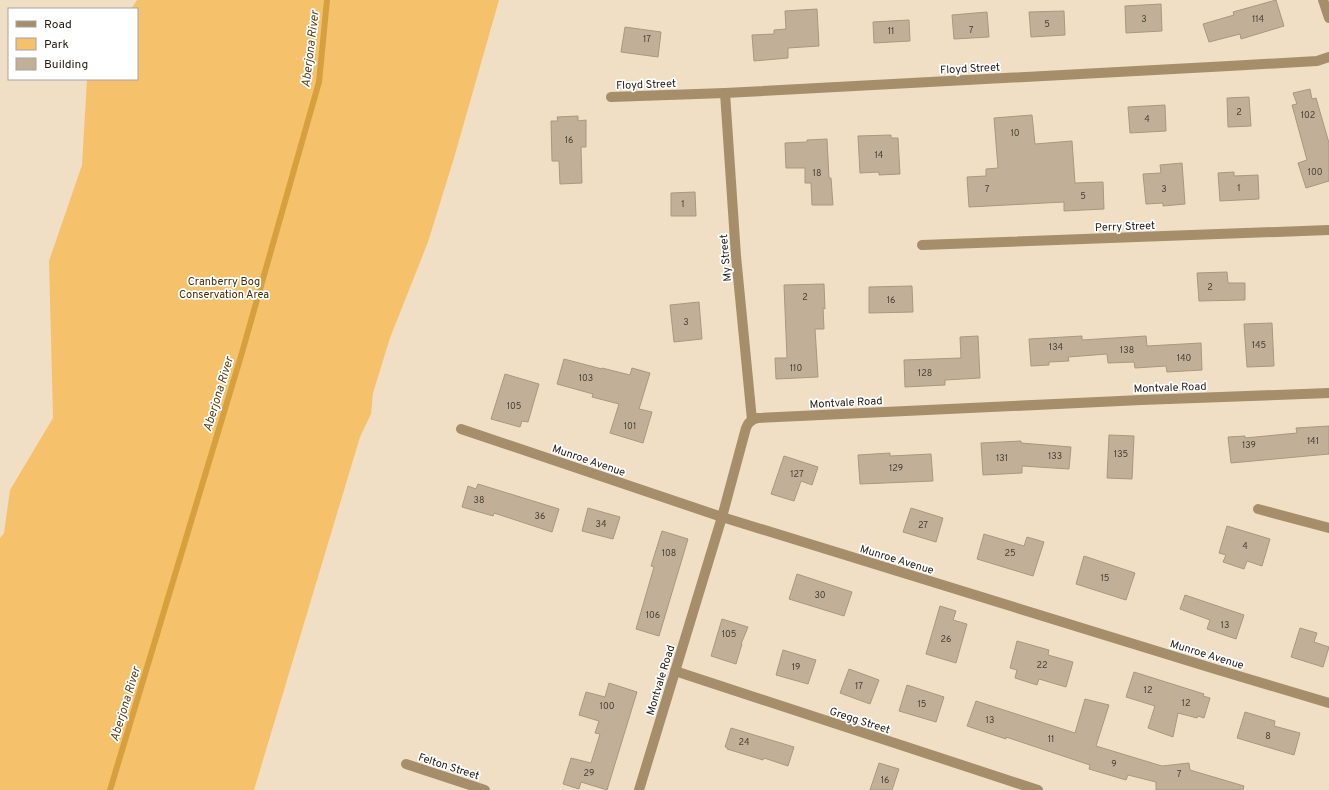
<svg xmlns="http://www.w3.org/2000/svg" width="1329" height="790" font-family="Overpass,sans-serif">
<rect width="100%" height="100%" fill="#f0dfc5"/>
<path fill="#f6c16b" d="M137 0H499L454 158 428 242 390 338 373 393 371 414 360 437 254 790H0V538L4 533 10 490 53 418 49 261 82 165 87 79H137V9H131Z"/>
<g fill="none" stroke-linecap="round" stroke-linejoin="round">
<path stroke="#d7a03e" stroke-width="6" d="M110 790 241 356 319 82 327 0"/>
</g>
<g fill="#c1b097" stroke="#a89880">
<path d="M1276 0 1284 26 1241 39 1240 34 1209 42 1203 24 1234 15 1233 12Z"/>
<path d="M1161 4 1162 31 1126 33 1125 6Z"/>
<path d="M817 9 819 46 788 48V58L754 61 752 35 774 34V30L786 29 785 11Z"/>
<path d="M1064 11 1065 35 1031 37 1029 12Z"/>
<path d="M987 12 989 37 954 39 952 15Z"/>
<path d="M909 20 910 41 874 43 873 22Z"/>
<path d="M625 27 661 32 658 57 621 52Z"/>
<path d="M1310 89 1312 99 1316 98 1329 143V181L1306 188 1298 163 1307 160 1292 105 1297 104 1293 93Z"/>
<path d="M1249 97 1251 126 1228 127 1227 98Z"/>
<path d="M1165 105 1166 131 1130 133 1128 107Z"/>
<path d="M1032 115 1035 144 1072 141 1075 183 1103 182 1104 209 1064 211V202L969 207 967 177 986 176V169L998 168 994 118Z"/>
<path d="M578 116V121L586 120V147H581L582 183 560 184 559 161H552L551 121H558L557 117Z"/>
<path d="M891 135V138H898L900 174 879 175V172L860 173 858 136Z"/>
<path d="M827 139 829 178H831L833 205H812L811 183H805V168H786L785 143 807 142V140Z"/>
<path d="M1182 163 1185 204 1163 206V203L1146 204 1143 174 1161 173 1160 165Z"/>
<path d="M1234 172V176L1258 175 1259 199 1220 201 1218 173Z"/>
<path d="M695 192 696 216H671V193Z"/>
<path d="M1227 272 1228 283H1245V300L1199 301 1197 273Z"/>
<path d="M824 284 825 309 823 308 824 329H815L818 377 776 379 775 358H787L784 285Z"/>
<path d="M912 286 913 312 869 313V287Z"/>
<path d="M699 302 702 339 674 342 670 305Z"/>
<path d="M1272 323 1274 366 1247 367 1244 324Z"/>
<path d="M978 336 980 378 945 380V385L905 387 904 360 961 358 960 337Z"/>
<path d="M1082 336V340L1146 336 1147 346 1201 343 1202 370 1167 372 1166 366 1135 368 1134 362 1108 363 1107 354 1068 357 1069 361 1049 362V365L1031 366 1029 339Z"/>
<path d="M564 359 602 369V368L630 375 632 368 650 373 639 409 652 412 643 443 610 433 619 404 592 397 593 394 557 384Z"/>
<path d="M505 374 539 384 528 422 522 421 520 427 491 419Z"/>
<path d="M1329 426V454L1231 463 1228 437 1245 436V438L1297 433 1296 428Z"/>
<path d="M1109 435 1134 436 1132 479 1107 478Z"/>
<path d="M1021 441V443L1071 447 1069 469 1022 466V473L983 475 981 443Z"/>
<path d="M890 453V456L931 454 933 481 860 484 858 455Z"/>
<path d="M784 456 818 467 812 485 801 481 794 501 771 494Z"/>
<path d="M478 484 559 509 552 532 494 513 493 516 462 507 468 486 476 489Z"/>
<path d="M588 508 620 517 613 539 582 531Z"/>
<path d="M911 508 943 518 936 542 903 532Z"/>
<path d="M1227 526 1270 539 1262 566 1247 561 1244 569 1223 562 1226 555 1219 553Z"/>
<path d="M662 531 688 539 659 636 636 629 654 567 651 566Z"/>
<path d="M984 534 1024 546 1027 537 1044 542 1033 576 977 559Z"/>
<path d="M1084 556 1135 573 1126 600 1076 584Z"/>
<path d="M797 574 852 592 844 616 789 599Z"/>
<path d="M1185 595 1244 615 1236 639 1207 629 1210 620 1180 609Z"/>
<path d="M940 606 956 611 953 620 967 624 956 663 926 654Z"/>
<path d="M722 619 748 627 741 644H742L736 664 711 656Z"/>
<path d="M1300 628 1317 633 1314 642 1329 647 1323 667 1291 657Z"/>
<path d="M1017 641 1049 650 1048 655 1073 662 1066 687 1039 679 1037 685 1015 678 1017 670 1010 668Z"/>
<path d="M783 650 816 660 808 684 776 675Z"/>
<path d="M849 669 879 680 870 704 840 693Z"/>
<path d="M1134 672 1204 694 1203 696 1210 698 1204 718 1198 716 1197 718 1178 713 1173 737 1148 728 1155 706 1126 697Z"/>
<path d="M609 683 637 692 607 790 581 782 579 789 563 784 571 758 591 763 600 734 595 733 599 721 579 715 586 692 605 697Z"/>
<path d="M907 685 944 697 936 722 899 711Z"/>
<path d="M1085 699 1109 705 1096 746 1162 766 1189 763 1190 770 1244 786 1243 790H1156V782L1128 775 1126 780 1089 769 1090 765 1006 737V739L967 726 976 701 1075 733Z"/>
<path d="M1245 712 1275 721 1274 726 1300 733 1294 755 1237 738Z"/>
<path d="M731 728 794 747 788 766 764 758 763 760 727 749V747H725Z"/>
<path d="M879 763 899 769 892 790H870Z"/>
</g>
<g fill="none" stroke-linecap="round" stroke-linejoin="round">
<g stroke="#a58e69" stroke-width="10">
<path d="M725 93 736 256 752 420"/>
<path d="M611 97 725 93 1229 66 1317 61 1329 57"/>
<path d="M922 245 1329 230"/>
<path d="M461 429 722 517 1215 669 1329 703"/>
<path d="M1258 509 1329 528"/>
<path d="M675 671 1038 790"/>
<path d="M406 764 485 790"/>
<path d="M639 790 722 517 746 428C748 422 752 419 758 418L1141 400 1329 393"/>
</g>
<path stroke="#a58e69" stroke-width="10" d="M1323 0 1329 18"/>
</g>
<g text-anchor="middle" stroke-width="3.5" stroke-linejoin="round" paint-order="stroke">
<g font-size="9" fill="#4a4134">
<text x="1144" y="22">3</text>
<text x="1258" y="22">114</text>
<text x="1047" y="27">5</text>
<text x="971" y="33">7</text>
<text x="891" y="34">11</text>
<text x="647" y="42">17</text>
<text x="1239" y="115">2</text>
<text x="1308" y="118">102</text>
<text x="1147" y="122">4</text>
<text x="1015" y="136">10</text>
<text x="569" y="143">16</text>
<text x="879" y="158">14</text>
<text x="1315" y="175">100</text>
<text x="817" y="176">18</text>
<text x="1239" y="191">1</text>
<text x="987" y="192">7</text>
<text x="1164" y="192">3</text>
<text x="1083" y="199">5</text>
<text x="683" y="207">1</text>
<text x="1210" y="290">2</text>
<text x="805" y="300">2</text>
<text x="891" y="303">16</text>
<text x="686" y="325">3</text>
<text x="1259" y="348">145</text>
<text x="1056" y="350">134</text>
<text x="1127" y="353">138</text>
<text x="1184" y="361">140</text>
<text x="796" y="371">110</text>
<text x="925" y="376">128</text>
<text x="586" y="381">103</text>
<text x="514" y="409">105</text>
<text x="630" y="429">101</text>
<text x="1313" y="444">141</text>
<text x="1249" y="448">139</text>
<text x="1121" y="457">135</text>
<text x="1055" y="459">133</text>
<text x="1002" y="461">131</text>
<text x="896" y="471">129</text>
<text x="797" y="477">127</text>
<text x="479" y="503">38</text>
<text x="540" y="519">36</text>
<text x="601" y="527">34</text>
<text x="923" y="528">27</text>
<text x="1245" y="549">4</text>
<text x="669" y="556">108</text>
<text x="1010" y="556">25</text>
<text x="1105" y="581">15</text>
<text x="820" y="598">30</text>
<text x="653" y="618">106</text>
<text x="1225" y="628">13</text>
<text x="729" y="637">105</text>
<text x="946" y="642">26</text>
<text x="1042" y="668">22</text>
<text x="796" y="670">19</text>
<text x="859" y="689">17</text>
<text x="1148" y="693">12</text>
<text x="1186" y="706">12</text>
<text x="922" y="707">15</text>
<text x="607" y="709">100</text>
<text x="990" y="723">13</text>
<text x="1268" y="739">8</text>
<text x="1051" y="742">11</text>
<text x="744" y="745">24</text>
<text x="1114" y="767">9</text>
<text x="589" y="776">29</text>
<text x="1179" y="777">7</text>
<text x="885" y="783">16</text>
</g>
<g font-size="11" fill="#221c13" stroke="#fff">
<text transform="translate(970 68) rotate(-3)" y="4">Floyd Street</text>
<text transform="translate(646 84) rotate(-2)" y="4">Floyd Street</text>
<text transform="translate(1125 226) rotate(-2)" y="4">Perry Street</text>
<text transform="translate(725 258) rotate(-95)" y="4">My Street</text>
<text transform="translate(1170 387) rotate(-2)" y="4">Montvale Road</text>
<text transform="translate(846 402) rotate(-3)" y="4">Montvale Road</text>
<text transform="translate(589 460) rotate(19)" y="4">Munroe Avenue</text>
<text transform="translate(897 559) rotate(17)" y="4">Munroe Avenue</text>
<text transform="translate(1207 654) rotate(17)" y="4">Munroe Avenue</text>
<text transform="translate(660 680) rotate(-73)" y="4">Montvale Road</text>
<text transform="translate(860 720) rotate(18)" y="4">Gregg Street</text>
<text transform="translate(449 766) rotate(18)" y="4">Felton Street</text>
</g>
<g font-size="11" fill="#442d03" stroke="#fff">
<text x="224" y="285">Cranberry Bog<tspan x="224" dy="13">Conservation Area</tspan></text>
</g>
<g font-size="12" font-style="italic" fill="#553e16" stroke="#fff">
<text transform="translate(310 49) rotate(-83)" y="4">Aberjona River</text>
<text transform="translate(218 394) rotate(-73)" y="4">Aberjona River</text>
<text transform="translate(125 704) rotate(-73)" y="4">Aberjona River</text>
</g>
</g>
<rect x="8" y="8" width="130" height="72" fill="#ffffff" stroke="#a7a4a1"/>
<rect x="16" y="21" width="20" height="6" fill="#a58e69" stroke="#a7a4a1"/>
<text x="44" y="28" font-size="12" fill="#221c13">Road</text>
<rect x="16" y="38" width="20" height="12" fill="#f6c16b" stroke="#a7a4a1"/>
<text x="44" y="48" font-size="12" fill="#221c13">Park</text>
<rect x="16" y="58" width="20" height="12" fill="#c1b097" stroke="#a7a4a1"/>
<text x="44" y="68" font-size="12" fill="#221c13">Building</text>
</svg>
